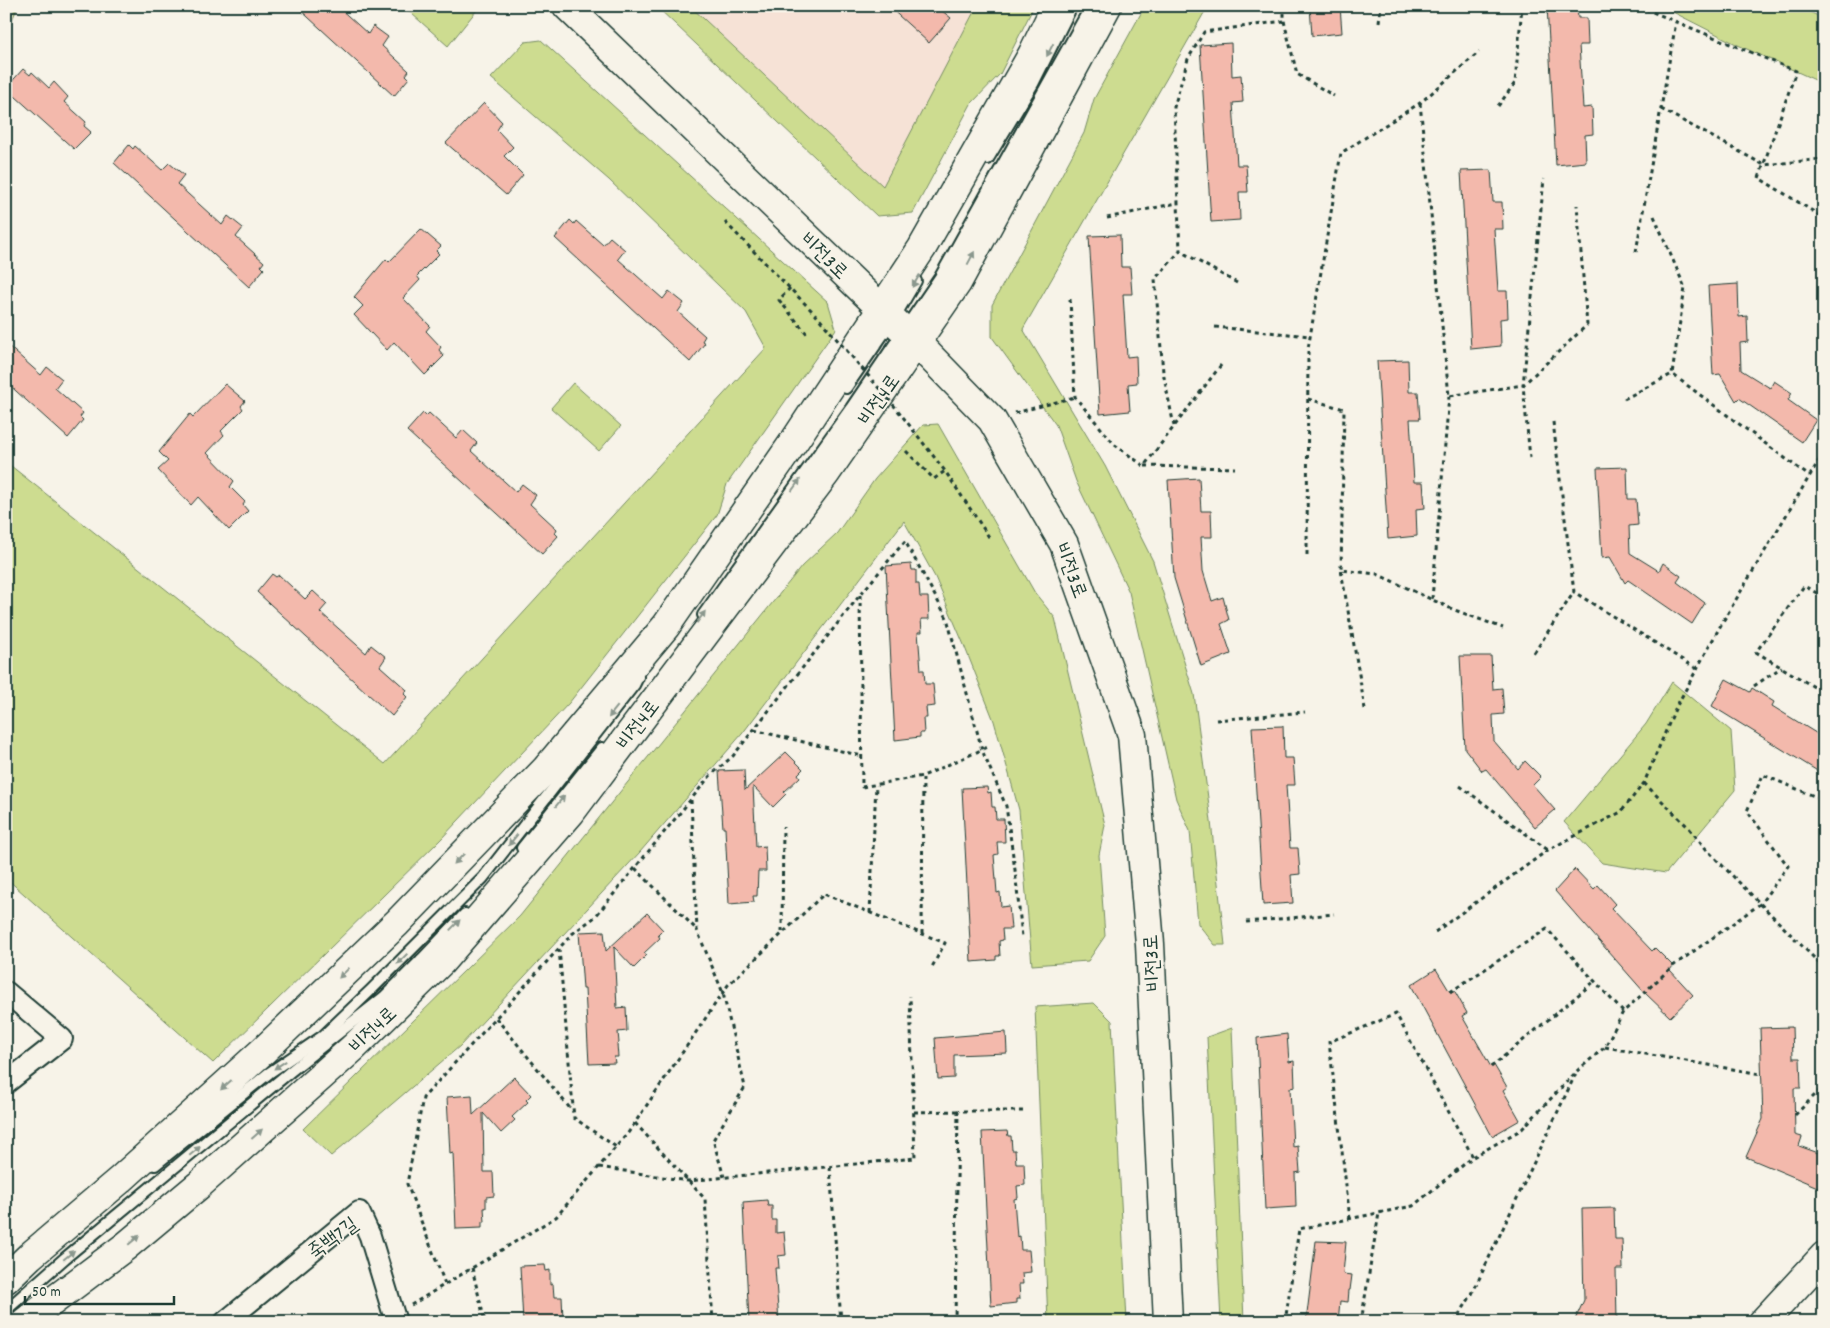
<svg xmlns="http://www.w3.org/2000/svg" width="1830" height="1328" font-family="Dekko,'Poor Story',sans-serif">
<rect width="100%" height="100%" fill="#f7f3e8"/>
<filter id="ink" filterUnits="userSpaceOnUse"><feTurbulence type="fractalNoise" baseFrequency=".02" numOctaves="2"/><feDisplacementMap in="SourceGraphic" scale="10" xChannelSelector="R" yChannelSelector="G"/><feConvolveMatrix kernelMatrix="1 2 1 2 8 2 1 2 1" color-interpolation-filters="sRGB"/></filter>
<g filter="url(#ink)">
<path fill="#f6e2d6" d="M690 6H980L883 187Z"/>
<g fill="#cddc90" stroke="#768c62">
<path d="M6 6H18L6 34Z"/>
<path d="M403 6H480L448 46Z"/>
<path d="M656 6H690L883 186 977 6H1034L1000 74 971 104 913 213 877 216Z"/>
<path d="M1145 6H1208L1023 329 1105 466 1153 561 1194 694 1210 813 1225 945H1215L1198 924 1190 831 1176 799 1129 592 1076 481 1056 425 992 337V305L1084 133 1094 99Z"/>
<path d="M1661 6H1798L1824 19V84L1738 45Z"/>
<path d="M541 40 828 302 836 329 727 484 717 515 569 703 441 839 213 1063 6 878V462L385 764 766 348 746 312 609 180 491 78 525 42Z"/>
<path d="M573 383 621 426 599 451 551 408Z"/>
<path d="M938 424 1035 593 1055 618 1105 825 1099 855 1105 936 1088 961 1032 965 1019 810 1007 767 994 721 964 645 935 577 904 521 742 734 640 852 460 1046 331 1156 303 1129 520 916 802 566 837 533 875 479 923 425Z"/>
<path d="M1672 682 1731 731 1735 790 1666 873 1602 863 1564 822 1646 724Z"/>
<path d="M1094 1003 1112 1021 1127 1322H1048L1035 1007Z"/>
<path d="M1232 1028 1244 1322H1221L1207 1037Z"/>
</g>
<g fill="#f3b9ac" stroke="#1f3d34">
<path d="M296 6H337L368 34 373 26 388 37 382 46 409 71 406 75 409 78 394 96Z"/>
<path d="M888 6H936L951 18 929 43Z"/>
<path d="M1310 6H1340L1342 33 1312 36Z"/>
<path d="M1547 6H1577L1578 18H1587L1588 45H1579L1583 108 1592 107 1593 134 1585 135 1586 162 1556 165Z"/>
<path d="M1231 43 1232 76 1241 75 1243 102 1233 103 1237 165H1246L1248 192H1239L1240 220 1211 222 1200 45Z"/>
<path d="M23 69 30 75 32 72 49 88 54 82 68 97 64 102 86 122 84 126 91 132 74 149 6 88Z"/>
<path d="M484 103 502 122 497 130 513 147 504 156 523 175 506 195 446 143Z"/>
<path d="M129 145 133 149 135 146 162 170 169 163 184 175 177 184 222 225 228 216 243 228 236 237 264 262 261 266 264 269 249 287 114 163Z"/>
<path d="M1491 170 1493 202H1502L1503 229H1494L1498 291H1507L1508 318 1500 319 1501 346 1471 349 1461 171Z"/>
<path d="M570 220 574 224 576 221 603 245 610 237 625 250 618 259 663 299 669 291 684 303 678 312 705 336 702 341 705 343 690 362 555 238Z"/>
<path d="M421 229 441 246 436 251 439 254 417 276 420 280 403 298 430 326 426 331 441 347 439 350 444 356 425 375 394 342 387 350 354 315 363 306 354 297 386 259 389 262Z"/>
<path d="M1120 235 1121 267H1130L1132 294H1123L1127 357 1136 356 1137 383 1128 384 1130 411 1100 414 1089 236Z"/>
<path d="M1738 284 1739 317 1747 316 1748 342 1740 343 1741 370 1770 388 1774 381 1792 393 1788 400 1816 420 1802 442 1739 398 1736 401 1720 374 1713 375 1708 286Z"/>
<path d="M6 344 41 375 47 367 62 379 55 388 83 413 80 417 83 420 68 438 6 382Z"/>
<path d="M1408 360 1409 392H1418L1420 419H1410L1414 482H1423L1425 508 1416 509 1417 536 1388 539 1377 361Z"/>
<path d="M225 384 245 401 241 406 243 409 221 431 224 435 207 453 234 481 230 487 245 502 243 505 248 511 229 530 198 497 191 505 158 470 168 461 159 452 190 414 193 417Z"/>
<path d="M423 413 426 416 429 413 456 438 463 430 477 443 471 451 516 492 522 484 536 495 530 504 557 529 555 533 558 536 542 554 407 431Z"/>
<path d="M1627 467 1628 499H1636L1638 525 1629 526 1630 553 1659 571 1663 563 1681 576 1677 582 1705 603 1692 624 1628 580 1625 583 1610 557 1602 558 1597 468Z"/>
<path d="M1199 478 1201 511H1211L1212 537H1201L1203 571 1212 601 1223 597 1229 620 1221 624 1231 654 1201 666 1174 578 1168 480Z"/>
<path d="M911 564 912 570H916V584H919L920 597H928L929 619H921L922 632H918L921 670H924L925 684H933L935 706 926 707 927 718H923L924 733H920V737L895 740 886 566Z"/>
<path d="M272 574 276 577 279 575 305 599 313 591 327 604 320 612 366 653 371 645 386 657 380 666 407 690 404 694 407 697 392 716 257 592Z"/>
<path d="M1460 656H1491L1493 689 1502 688 1504 714 1493 715 1494 741 1518 769 1525 761 1541 777 1533 785 1555 810 1535 827 1486 769 1482 771 1465 749Z"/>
<path d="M1726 679 1750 692 1752 688 1774 702 1772 706 1824 738V775L1712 706Z"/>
<path d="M1283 726 1284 758H1293L1295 785H1286L1290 848H1298L1300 874 1291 875 1293 903 1263 905 1252 727Z"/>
<path d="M786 752 803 769 798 774 800 777 784 792 786 794 773 807 753 786 756 847 765 846 766 871H758L757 896H753L754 902 729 904 725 828H723L719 771 744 770 745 790Z"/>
<path d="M987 787 988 793 991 792 992 807H995L996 819H1004L1005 842H997L998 854 994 855 997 893 1000 892 1001 907 1009 906 1011 929H1002L1003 940 999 941 1000 956H996V960L971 962 962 788Z"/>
<path d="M1575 869 1594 889 1598 885 1615 904 1611 908 1652 951 1655 948 1673 966 1670 970 1693 995 1670 1017 1644 992 1555 891Z"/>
<path d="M647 913 663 930 658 935 660 938 644 953 647 955 634 968 614 947 617 1008 626 1007 627 1031 618 1032 619 1043 617 1044 618 1057H614L615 1063 589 1064 585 989H583L579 932 604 931 606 951Z"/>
<path d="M1436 969 1450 992 1454 990 1467 1013 1462 1016 1491 1067 1494 1065 1507 1087 1503 1090 1520 1120 1492 1136 1411 985Z"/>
<path d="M1792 1027 1793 1058H1800L1801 1088H1794L1795 1135 1802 1137 1799 1146 1824 1155V1178L1820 1188 1746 1157 1763 1119 1760 1028Z"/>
<path d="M1006 1032 1007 1053 954 1055V1078L938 1079 935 1038Z"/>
<path d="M1287 1034 1289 1062 1294 1061 1295 1087 1290 1088 1293 1147 1298 1146 1300 1172 1295 1173 1296 1207 1265 1209 1257 1038Z"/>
<path d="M514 1077 531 1095 526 1100 528 1102 512 1117 515 1120 501 1133 483 1113 484 1172H493L494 1196 486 1197V1208H484L485 1222H482V1228L456 1229 453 1153 450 1154 447 1097 472 1095 473 1115Z"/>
<path d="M1007 1131 1008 1136H1011L1012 1150H1015L1016 1163H1024L1025 1185 1017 1186 1018 1198 1014 1199 1017 1237 1020 1236 1021 1250H1029L1031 1272 1022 1273 1023 1284H1019L1020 1299H1016V1303L991 1306 982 1132Z"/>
<path d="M767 1200 768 1206H772V1220H776V1233L784 1232 786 1255 778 1256 779 1268H775L779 1322H749L743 1202Z"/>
<path d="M1614 1208 1615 1239H1622L1623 1269H1616L1617 1322H1574L1584 1300 1582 1209Z"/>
<path d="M1316 1241 1346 1242 1343 1274 1352 1275 1350 1290H1349L1348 1302 1340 1301 1338 1322H1306Z"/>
<path d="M545 1265 546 1271 550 1270V1285L553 1284 554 1297H562L563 1319 555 1320V1322H523L520 1266Z"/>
</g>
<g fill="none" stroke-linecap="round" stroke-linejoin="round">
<defs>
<g id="lane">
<path d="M988 159 1033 84 1072 6"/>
<path d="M846 388 893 320 916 281"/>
<path d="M703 615 851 408 940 277 1091 6"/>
<path d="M522 848 602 748"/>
<path d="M421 960 465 914"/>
<path d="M155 1165 269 1073 323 1036 371 990 483 878 634 685 638 677"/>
<path d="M6 1310 65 1258 291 1071 384 997 421 960 426 957"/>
</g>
<g id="street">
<path d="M6 992 62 1039 6 1083"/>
<path d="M225 1322 359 1212 370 1236 396 1322"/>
</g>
<g id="secondary">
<path d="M567 6 917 343 992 420 1064 544 1132 735 1150 944 1168 1322"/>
<path d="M6 1279 30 1256 121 1179 264 1050 397 923 546 769 666 626 795 440 922 248 1032 55 1056 6"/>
<path d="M25 1322 126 1246 199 1185 353 1048 441 962 571 812 826 473 957 283 1107 6"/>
<path d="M1763 1322 1824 1256"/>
</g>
</defs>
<use href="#lane" stroke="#1f3d34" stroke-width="14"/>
<use href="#street" stroke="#1f3d34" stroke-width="24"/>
<use href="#secondary" stroke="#1f3d34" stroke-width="31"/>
<g stroke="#1f3d34" stroke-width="3" stroke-dasharray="4 4" stroke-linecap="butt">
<path d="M1638 6 1796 71 1759 178 1824 218"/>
<path d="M1284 21 1297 74 1334 96"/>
<path d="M1379 22 1381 6"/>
<path d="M1420 103 1449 396 1523 385 1587 325 1577 205"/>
<path d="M1498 106 1515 83 1522 6"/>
<path d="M1661 109 1764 165 1823 159"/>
<path d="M1654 216 1685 288 1672 374 1809 476"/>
<path d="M1107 218 1177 203"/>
<path d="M1636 252 1676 22"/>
<path d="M1237 283 1180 251 1174 107 1188 59 1204 32 1284 21V6"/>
<path d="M790 288 779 300 808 335"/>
<path d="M1070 299 1075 397 1115 445 1144 466"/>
<path d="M1215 327 1310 336"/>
<path d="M1221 365 1144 466 1235 468"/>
<path d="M1308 399 1344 409 1341 570"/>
<path d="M1624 399 1672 374"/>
<path d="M1015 413 1075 397"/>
<path d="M1553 422 1574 592 1697 669"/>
<path d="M1174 426 1163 372 1155 279 1180 251"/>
<path d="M906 451 934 479 945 471"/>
<path d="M1530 458 1523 385 1544 179"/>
<path d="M1307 555 1308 349 1341 153 1420 103 1479 52"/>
<path d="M860 595 862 787 923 776"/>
<path d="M1824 597 1804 586 1756 652 1824 693"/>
<path d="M1432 599 1449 396"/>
<path d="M1534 653 1574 592"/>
<path d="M1754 686 1782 667"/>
<path d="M1365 709 1341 570 1377 574 1452 609 1503 628"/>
<path d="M1216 720 1305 712"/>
<path d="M754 730 862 756"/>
<path d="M1644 783 1689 828 1707 850 1824 968"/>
<path d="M1460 786 1548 850"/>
<path d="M691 800 697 930 723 993 745 1087 713 1140 724 1177"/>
<path d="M635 868 696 929"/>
<path d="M870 913 876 785"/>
<path d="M1246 922 1334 914"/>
<path d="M782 932 783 827"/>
<path d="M1435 932 1548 850 1621 812 1644 783 1675 709 1722 623 1824 452"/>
<path d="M922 934 923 776 990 746"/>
<path d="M559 949 574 1118 616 1147"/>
<path d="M1450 992 1547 929 1623 1012"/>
<path d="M496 1018 573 1112"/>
<path d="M1605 1047 1761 1074"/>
<path d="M1491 1067 1595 981"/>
<path d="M914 1112 958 1111"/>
<path d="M1795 1115 1824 1086"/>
<path d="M635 1123 705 1199 713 1322"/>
<path d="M599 1167 688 1181 915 1158 910 996"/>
<path d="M830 1167 841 1322"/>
<path d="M1350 1219 1329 1042 1396 1014 1473 1157"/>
<path d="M472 1268 485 1322"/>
<path d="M445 1284 407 1184 423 1098 572 934 595 917 710 776 733 756 860 595 905 541 947 618 982 750 1006 806 1015 870 1022 937"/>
<path d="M411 1305 556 1217 628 1133 728 985 824 894 945 943 932 967"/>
<path d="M955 1322 958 1111H1024"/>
<path d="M1285 1322 1299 1229 1413 1206 1473 1157 1522 1129 1577 1071 1605 1047 1623 1012 1673 966 1760 904 1788 866 1747 811 1763 775 1824 800"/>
<path d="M1361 1322 1379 1213"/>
<path d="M1455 1322 1472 1294 1576 1073"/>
</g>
<use href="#lane" stroke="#f7f3e8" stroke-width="10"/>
<use href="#street" stroke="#f7f3e8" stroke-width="20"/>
<use href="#secondary" stroke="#f7f3e8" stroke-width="28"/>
<path stroke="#1f3d34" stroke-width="3" stroke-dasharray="4 4" stroke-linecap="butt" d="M725 222 816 315 896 408 945 471 991 540"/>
</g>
<defs><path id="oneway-solid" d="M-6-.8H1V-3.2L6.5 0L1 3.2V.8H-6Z" transform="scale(1.25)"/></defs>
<g fill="#8b988e">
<use href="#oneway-solid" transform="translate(1050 50) rotate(117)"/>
<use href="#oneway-solid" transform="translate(971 258) rotate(-62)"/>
<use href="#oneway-solid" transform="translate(916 281) rotate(121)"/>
<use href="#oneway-solid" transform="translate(796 485) rotate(-54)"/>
<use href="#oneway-solid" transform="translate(701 617) rotate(-54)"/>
<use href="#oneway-solid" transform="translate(613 712) rotate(128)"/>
<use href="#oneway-solid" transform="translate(560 801) rotate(-51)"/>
<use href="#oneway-solid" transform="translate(513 840) rotate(129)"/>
<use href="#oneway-solid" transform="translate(459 859) rotate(134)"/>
<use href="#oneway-solid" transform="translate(455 925) rotate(-46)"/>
<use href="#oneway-solid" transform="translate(402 959) rotate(135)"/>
<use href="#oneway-solid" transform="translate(344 973) rotate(136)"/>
<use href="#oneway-solid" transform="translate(280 1065) rotate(146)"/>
<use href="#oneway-solid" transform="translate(226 1085) rotate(138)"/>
<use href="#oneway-solid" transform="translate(257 1134) rotate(-42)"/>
<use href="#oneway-solid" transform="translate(195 1151) rotate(-40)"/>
<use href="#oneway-solid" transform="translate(134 1240) rotate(-40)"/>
<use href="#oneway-solid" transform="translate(69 1255) rotate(-40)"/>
</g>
</g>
<g text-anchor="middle" stroke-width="4" stroke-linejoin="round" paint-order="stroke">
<g font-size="20" fill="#1f3d34" stroke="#f7f3e8">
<text transform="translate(825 255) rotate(44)" y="7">비전3로</text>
<text transform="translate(878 399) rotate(-55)" y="7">비전4로</text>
<text transform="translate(1072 570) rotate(69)" y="7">비전3로</text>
<text transform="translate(637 724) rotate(-53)" y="7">비전4로</text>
<text transform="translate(1151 963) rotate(-93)" y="7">비전3로</text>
<text transform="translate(372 1029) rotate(-44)" y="7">비전4로</text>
<text transform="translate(332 1237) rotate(-36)" y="7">죽백7길</text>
</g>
</g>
<rect width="1830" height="1328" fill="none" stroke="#f7f3e8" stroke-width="25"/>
<rect x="12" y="12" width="1805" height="1303" fill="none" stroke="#1f3d34" stroke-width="2" filter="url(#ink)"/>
<path d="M25 1296v8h149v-8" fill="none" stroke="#1f3d34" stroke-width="2.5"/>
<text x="32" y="1296" font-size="15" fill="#1f3d34" stroke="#f7f3e8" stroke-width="4" paint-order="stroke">50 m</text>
</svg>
